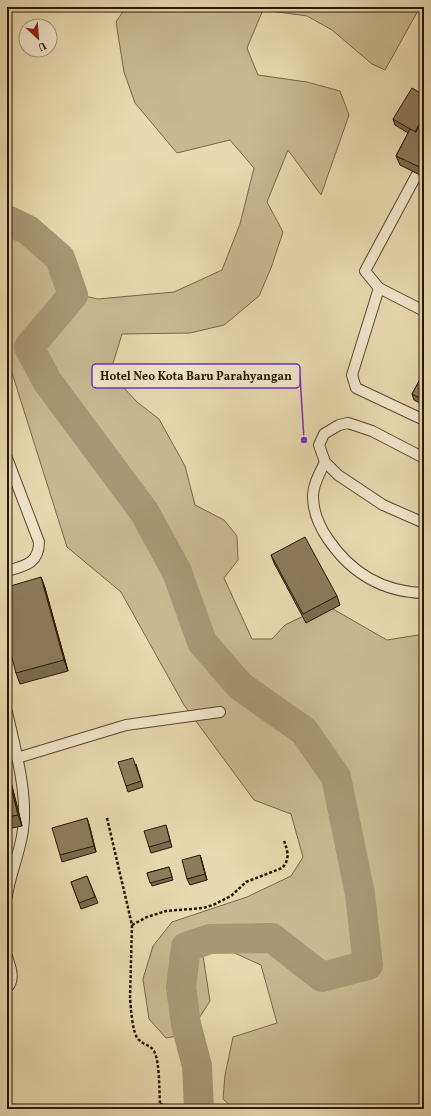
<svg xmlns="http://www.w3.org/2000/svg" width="431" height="1116" font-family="Vollkorn,serif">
<rect width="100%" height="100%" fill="#e9d9b0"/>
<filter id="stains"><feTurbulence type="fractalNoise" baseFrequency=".005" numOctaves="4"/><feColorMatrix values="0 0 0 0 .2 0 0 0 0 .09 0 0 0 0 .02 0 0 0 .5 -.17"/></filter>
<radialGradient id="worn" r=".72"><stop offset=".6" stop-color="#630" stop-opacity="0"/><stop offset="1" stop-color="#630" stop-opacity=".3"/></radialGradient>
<path fill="#c8b892" stroke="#78674a" d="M126 7H420L385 70 372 64 332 30 307 16 263 10 247 48 258 75 307 82 340 91 349 115 321 195 288 150 267 202 283 232 271 268 259 296 224 325 190 333 122 334 110 373 137 402 159 419 185 466 195 505 224 520 237 536 238 560 224 578 252 639H272L285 625 326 605 387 640 424 634V1109H234L223 1099 225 1075 233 1037 277 1023 261 965 221 947 203 956 210 1001 189 1034 166 1038 149 1019 143 979 153 946 172 922 247 897 291 876 303 857 291 814 254 800 184 705 121 592 67 547 7 357V205L44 226 61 267 63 291 98 299 174 292 222 270 240 224 254 168 230 140 177 153 135 103 124 72 116 22Z"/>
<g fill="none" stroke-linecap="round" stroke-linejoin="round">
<path stroke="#a89775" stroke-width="30" d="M7 220 28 230 60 258 73 295 29 347 47 381 145 513 177 572 202 642 240 686 304 731 336 777 360 894 368 965 322 977 272 938 210 939 186 947 181 987 186 1024 197 1066 199 1109"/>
<defs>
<g id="service">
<path d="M416 176 365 271 379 288 352 375 356 388 424 420"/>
<path d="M379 288 424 311"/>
<path d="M7 458 39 542C39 564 24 566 7 571"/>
<path d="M424 458 372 431 348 423 339 425 324 434 319 445 325 462 338 475 383 505 424 523"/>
<path d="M325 462C320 473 313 484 313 496 313 512 319 526 328 539 351 573 382 592 424 593"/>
<path d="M7 712C15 748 28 793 23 830 20 853 10 874 7 896"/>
<path d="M17 758 126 725 220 712"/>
<path d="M7 956C10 967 16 979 7 988"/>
</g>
</defs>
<use href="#service" stroke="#59472e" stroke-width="12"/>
<g stroke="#291602" stroke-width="2.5" stroke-dasharray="3 2" stroke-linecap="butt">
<path d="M107 818 132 925 130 998C131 1008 132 1034 139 1040 144 1045 150 1045 154 1051 160 1062 159 1091 160 1104L159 1106 156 1109H146"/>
<path d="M132 925 147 917 166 911 203 908 213 905 231 896 246 882 282 868C290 860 288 851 284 841"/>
<path d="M160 1104 186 1109"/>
</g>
<use href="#service" stroke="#f1e6cc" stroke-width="10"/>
</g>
<g fill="#796a4f" stroke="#291602">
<path d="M424 95V177L400 165 396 156 408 133 395 125 393 119Z"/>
<path d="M424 372V405L414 400 412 394Z"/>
<path d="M271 555 337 596 340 605 306 623 274 563Z"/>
<path d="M41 577 45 588 68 671 20 684 16 673Z"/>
<path d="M136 764 143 787 128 792 126 786Z"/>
<path d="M7 766 22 826 7 829Z"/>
<path d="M89 824 96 852 62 862 60 855Z"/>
<path d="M166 825 172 847 151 853 149 847Z"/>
<path d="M7 837 11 852 7 853Z"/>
<path d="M200 855 207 880 190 885 187 879Z"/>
<path d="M169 867 173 880 152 886 147 873Z"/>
<path d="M87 876 98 903 81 909 71 882Z"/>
</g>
<g fill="#635640" stroke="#291602">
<path d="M41 577 45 588 68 671 64 660Z"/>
<path d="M7 766 22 826 18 815 7 771Z"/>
<path d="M87 818 89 824 96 852 94 846Z"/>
<path d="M7 837 11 852 7 842Z"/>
<path d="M200 855 202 861 207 880 205 874Z"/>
</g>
<g fill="#8d7b5c" stroke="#291602">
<path d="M412 88 424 95V115L415 132 393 119Z"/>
<path d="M424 115V169L396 156 410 129 416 132Z"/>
<path d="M424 372V400L412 394Z"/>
<path d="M305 537 337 596 303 614 271 555Z"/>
<path d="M41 577 64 660 16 673 7 639V587Z"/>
<path d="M133 758 141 781 126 786 118 762Z"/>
<path d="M7 771 18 815 7 817Z"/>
<path d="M87 818 94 846 60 855 52 828Z"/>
<path d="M166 825 170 841 149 847 144 831Z"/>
<path d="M200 855 205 874 187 879 182 860Z"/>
<path d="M169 867 172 877 150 883 147 873Z"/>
<path d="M87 876 95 897 79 903 71 882Z"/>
</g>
<path fill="none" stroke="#7b2cbf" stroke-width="1.5" d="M304 440L300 376"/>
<circle fill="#7b2cbf" stroke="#f1e6cc" stroke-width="1.5" cx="304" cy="440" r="4"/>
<rect fill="#f1e6cc" stroke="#7b2cbf" stroke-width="1.5" x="92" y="364" width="208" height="24" rx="4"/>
<g font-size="12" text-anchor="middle" font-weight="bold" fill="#291602">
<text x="196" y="380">Hotel Neo Kota Baru Parahyangan</text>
</g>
<rect width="431" height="1116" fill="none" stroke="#e9d9b0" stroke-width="24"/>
<rect x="8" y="8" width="415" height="1100" fill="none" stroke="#291602" stroke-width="2"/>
<rect x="12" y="12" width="407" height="1092" fill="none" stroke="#291602"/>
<g transform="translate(38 38) rotate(154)"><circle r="19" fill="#f1e6cc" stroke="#a1937b"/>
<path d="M0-3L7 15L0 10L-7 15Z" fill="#8f2418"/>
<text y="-6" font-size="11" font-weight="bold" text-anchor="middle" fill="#291602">U</text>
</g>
<rect width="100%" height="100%" filter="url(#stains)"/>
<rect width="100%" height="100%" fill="url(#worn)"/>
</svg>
